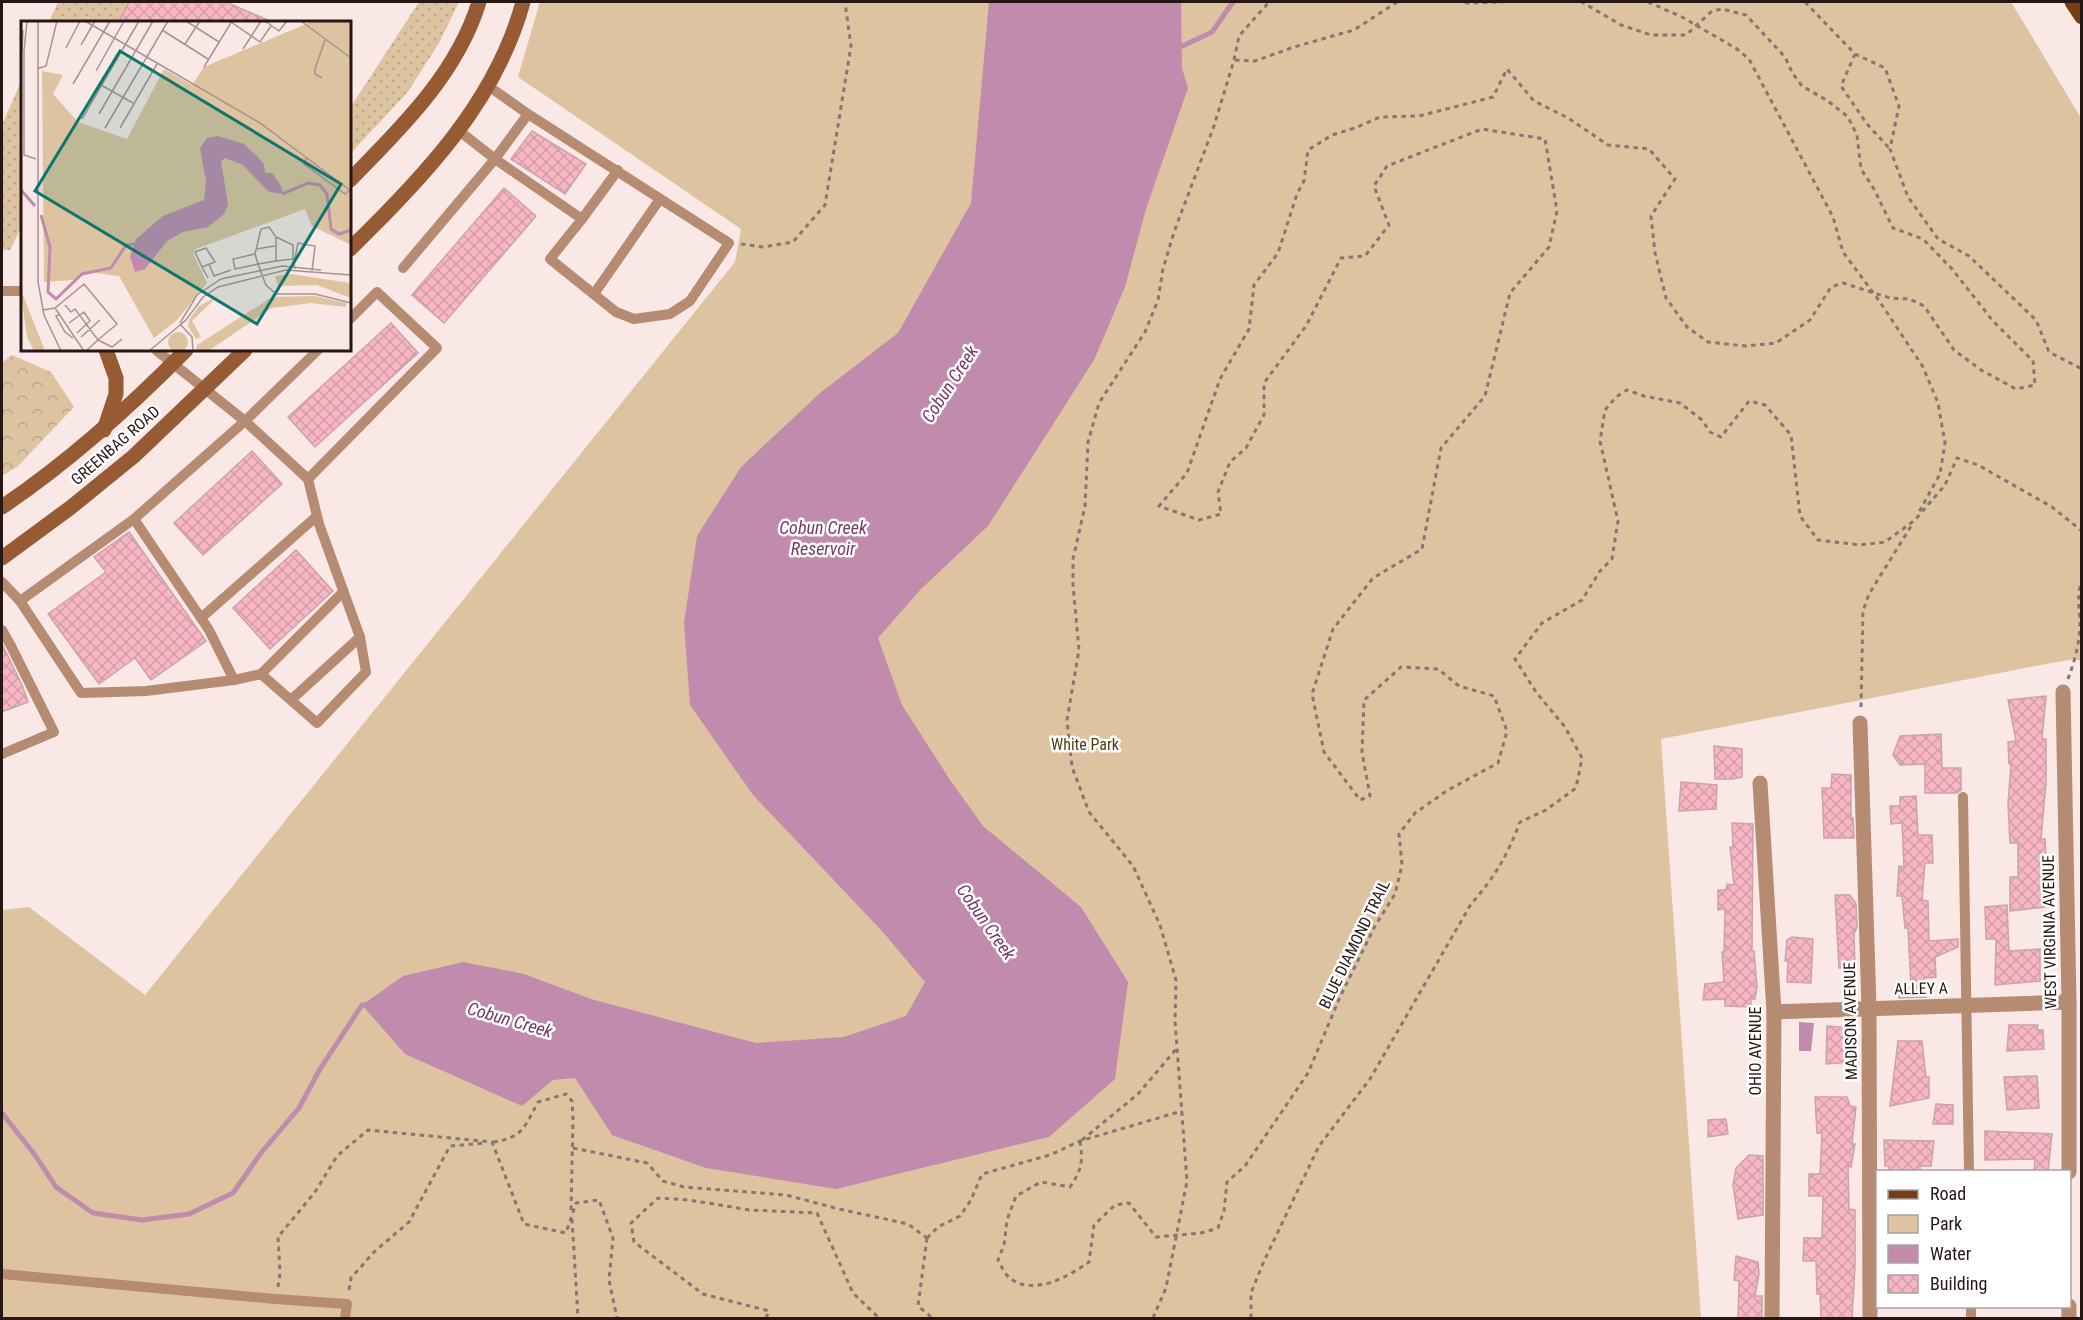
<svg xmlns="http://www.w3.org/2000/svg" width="2083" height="1320" font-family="'Roboto Condensed',sans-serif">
<defs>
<pattern id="grass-dots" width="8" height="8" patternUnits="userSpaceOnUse" patternTransform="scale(1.5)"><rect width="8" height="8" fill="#ddc39f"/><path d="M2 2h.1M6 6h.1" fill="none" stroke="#bea788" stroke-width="1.8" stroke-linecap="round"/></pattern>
<pattern id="forest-crowns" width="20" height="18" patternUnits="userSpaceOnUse" patternTransform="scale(1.5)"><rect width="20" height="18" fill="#ddc39f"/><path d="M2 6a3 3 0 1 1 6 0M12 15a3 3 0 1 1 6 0" fill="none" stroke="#bea788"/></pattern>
<pattern id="building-cross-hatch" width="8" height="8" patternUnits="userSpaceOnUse" patternTransform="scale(1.5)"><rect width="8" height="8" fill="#f8b6c5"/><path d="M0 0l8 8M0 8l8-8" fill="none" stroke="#d49ca8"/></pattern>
</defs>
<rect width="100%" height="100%" fill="#f9e8e6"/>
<g fill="url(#grass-dots)">
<path d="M58 2H129L119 22H49Z"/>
<path d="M419 2H459L439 43 407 93 350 154V108Z"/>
<path d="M22 79V226L10 250H2V125Z"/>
</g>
<path fill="url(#forest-crowns)" d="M12 355 51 372 74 407 18 466 2 476V363Z"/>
<path fill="#ddc39f" d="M540 2H2011L2081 118V661L2075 659 2046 664 1661 739 1701 1318H2V910L29 907 145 995 735 262 741 229 518 77Z"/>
<g fill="#c08bad">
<path d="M989 2H1181L1182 68 1188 88 1146 209 1125 287 1094 360 988 526 921 589 878 638 902 705 950 780 983 826 1081 907 1128 982 1115 1079 1049 1137 836 1189 706 1168 612 1135 575 1078 553 1080 522 1106 405 1054 362 1005 403 976 463 962 524 974 591 999 756 1043 844 1037 906 1016 925 982 882 931 753 795 690 705 684 623 697 536 741 467 820 393 898 333 971 203Z"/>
<path d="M1799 1022 1814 1023 1811 1051H1799Z"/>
</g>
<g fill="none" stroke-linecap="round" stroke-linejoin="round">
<g stroke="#c08bad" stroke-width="5">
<path d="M1176 49 1212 32 1233 2"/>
<path d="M2 1113 35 1155 56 1187 93 1213 142 1220 189 1214 233 1193 261 1153 299 1108 320 1069 362 1005H368"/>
</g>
</g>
<g fill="url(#building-cross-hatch)" stroke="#caa3ab" stroke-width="1.5">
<path d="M129 2H226L272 22H119Z"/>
<path d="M532 131 586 164 565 194 511 159Z"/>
<path d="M504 188 536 216 444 323 412 295Z"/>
<path d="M391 323 418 353 315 447 288 417Z"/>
<path d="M252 451 282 484 203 555 174 523Z"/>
<path d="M129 532 206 641 151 680 135 658 99 684 48 614 106 572 94 557Z"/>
<path d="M296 550 333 591 270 649 233 608Z"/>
<path d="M2 644 22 685 28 702 2 712Z"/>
<path d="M2046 696 2042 739H2046V783L2041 839H2045L2047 877 2045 907 2010 911V877H2018V843H2010L2008 804 2011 764H2009L2008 742 2016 741 2008 700Z"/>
<path d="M1941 734 1942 768H1961V790L1957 793H1925V764L1900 765 1893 755 1900 736Z"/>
<path d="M1714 746 1742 749V777L1733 779H1715Z"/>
<path d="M1832 774 1851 775V818H1853L1854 838H1824L1822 788H1831Z"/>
<path d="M1681 782 1717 785 1716 809 1679 811Z"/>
<path d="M1916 796 1918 835H1932L1933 863H1925L1922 900 1928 901 1929 941 1958 939V947L1935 957 1936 977 1924 978 1926 997 1899 998 1898 988 1911 987 1908 928H1905L1902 896H1897L1899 866 1904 867 1902 823 1891 824 1890 806H1900V797Z"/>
<path d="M1732 823 1753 824 1752 951H1754L1757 987 1755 999H1751V1007L1725 1006V999L1703 1000 1705 984 1724 982 1722 952H1724L1725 909 1718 910V890H1726L1727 884 1734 885 1730 847 1733 848Z"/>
<path d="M1835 895H1850L1856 904 1857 927 1854 934 1855 967 1839 968Z"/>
<path d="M2007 905 2009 951 2040 949V981L1995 985 1996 939H1986L1985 907Z"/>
<path d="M1792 937 1813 939 1811 983 1787 982 1788 961H1785L1787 940Z"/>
<path d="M2009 1025H2038L2037 1030H2043L2044 1049 2007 1051Z"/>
<path d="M1827 1026 1849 1028 1850 1062 1826 1064Z"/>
<path d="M1898 1041H1922L1926 1077H1929V1098L1890 1106Z"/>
<path d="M2037 1076 2039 1108 2007 1110 2004 1077Z"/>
<path d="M1815 1097H1847L1850 1106 1856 1107 1852 1144H1855L1851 1167 1848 1166 1849 1209 1855 1210V1266L1852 1318H1821L1820 1294H1817L1816 1261H1803L1804 1238H1822L1823 1196H1809V1174H1820L1822 1133H1817Z"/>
<path d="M1936 1104 1953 1105V1124H1933Z"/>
<path d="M1726 1119 1728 1134 1708 1137V1120Z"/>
<path d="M1985 1131 2052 1134 2048 1172H2034L2035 1159 1985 1160Z"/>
<path d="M1884 1140 1934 1141 1931 1166H1920V1172H1889V1166H1885Z"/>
<path d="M1749 1155 1763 1156V1215L1738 1219 1733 1185 1736 1168Z"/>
<path d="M1736 1256 1758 1262 1759 1274 1755 1296H1762V1318H1738L1739 1281 1734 1280Z"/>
</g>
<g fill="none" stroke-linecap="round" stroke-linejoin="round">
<g stroke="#867674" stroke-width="3" stroke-dasharray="4.5 4.5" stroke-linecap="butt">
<path d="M1465 2 1467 3 1503 2"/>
<path d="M1648 2 1682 17 1737 49 1749 59 1833 217 1843 252 1880 302 1923 367 1938 403 1945 443 1940 474 1919 512"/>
<path d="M1805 2 1855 54 1885 68 1899 106 1890 149 1908 197 1938 239 1969 256 2036 320 2049 352 2082 369"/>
<path d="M1855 54 1841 86 1867 124 1890 149"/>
<path d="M1235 60 1255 61 1294 47 1354 30 1397 2"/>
<path d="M741 244 763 247 793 242 825 205 851 46 845 2"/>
<path d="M2068 679C2074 663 2079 645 2080 627 2080 611 2076 595 2082 580"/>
<path d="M1861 707 1863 611 1869 594 1913 523"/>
<path d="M1082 1140 1138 1094 1178 1047"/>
<path d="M1080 1141C1083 1162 1082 1169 1070 1187L1041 1182 1016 1196 1007 1220 1004 1245 998 1260C1001 1266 1006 1276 1011 1279 1035 1296 1069 1276 1089 1262L1094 1225 1115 1205 1129 1203 1156 1237 1201 1233 1218 1228 1224 1211 1227 1182 1245 1166 1308 1073 1340 997 1375 926 1395 894 1402 865 1399 834 1415 813 1448 790 1498 763 1507 731 1494 696 1459 686 1438 669 1401 667 1364 700 1362 752 1370 796 1360 800 1324 752 1312 694 1333 629 1373 578 1422 549 1441 448 1485 396 1510 293 1549 247 1557 211 1545 139 1482 129 1387 166 1374 186 1389 225 1365 256 1341 258 1306 326 1264 383V415L1246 448 1230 462 1218 492 1221 514 1199 520 1159 506 1187 473 1220 379 1249 329 1254 285 1278 253 1297 194 1304 181 1308 150 1332 135 1355 128 1380 117 1419 116 1493 97 1507 69 1534 101 1568 118 1608 145 1649 149 1675 179 1651 216 1655 253 1666 298 1687 327 1708 342 1746 346 1776 343 1810 320 1831 287 1843 283 1890 298 1910 299 1924 306 1954 350 1981 370 2016 389 2035 385 2033 361 1993 321 1952 269 1923 239 1893 228 1874 189 1861 169 1857 135 1848 117 1828 101 1802 86 1793 74 1785 57 1746 15 1722 9 1712 11 1686 35H1651L1621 25 1582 2"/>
<path d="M493 1142C523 1138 525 1126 538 1102L566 1094 572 1101 573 1118 571 1212"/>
<path d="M573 1148 647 1163 663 1181 684 1187 786 1195 839 1209 908 1224 927 1238"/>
<path d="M572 1219 578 1318"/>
<path d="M927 1238 938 1227 960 1216 971 1200 982 1174 1050 1155 1080 1141 1182 1111"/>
<path d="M927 1238 918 1306 930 1316V1318"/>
<path d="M278 1287 280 1273 278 1237 315 1192 337 1156 368 1130 492 1142 524 1224 566 1233 576 1203 599 1200 613 1238 609 1280 617 1318"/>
<path d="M349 1290 351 1278 374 1252 409 1222 450 1146 486 1143"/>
<path d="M766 1318 769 1311 703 1294 634 1242 631 1223 658 1198 689 1200 750 1210 817 1213 853 1293 879 1318"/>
<path d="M1153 1318 1166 1288 1187 1181 1175 1021 1176 980 1160 925 1133 866 1089 812 1072 767 1067 720 1079 650 1073 585V559L1085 506 1088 442 1099 403 1145 332 1158 300 1163 269 1174 232 1214 126 1234 60 1239 36 1269 2"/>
<path d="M1251 1318V1293L1264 1261 1319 1146 1370 1079 1471 904C1495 877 1507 856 1520 822L1546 810 1576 788 1582 758 1565 727 1536 692 1515 659 1542 623 1582 600 1600 571 1612 559 1618 521 1600 441 1605 410 1616 397 1627 390 1644 396 1680 403 1702 420 1710 432 1721 437 1749 401 1765 405 1791 435 1800 516 1818 540 1860 545 1885 542 1915 520 1945 485 1957 458 1978 465 2052 507 2082 531"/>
</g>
<g stroke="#b58b72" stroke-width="10">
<path d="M528 114 729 243 690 301 670 314 634 319 616 312 550 259 582 219 618 170"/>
<path d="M458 130 495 159 528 114 487 85"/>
<path d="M403 268 495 159 582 219"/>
<path d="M2 291H22"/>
<path d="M594 294 660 199"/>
<path d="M156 350 245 421 308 479 437 348 377 292 350 319"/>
<path d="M134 519 209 630 234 680 261 674 317 723 366 672 360 637 319 524 308 479"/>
<path d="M2 582 20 601 134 519 245 421 318 350"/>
<path d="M20 601 81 693 146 691 234 680"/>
<path d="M201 618 317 516"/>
<path d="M2 630 11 646 54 732 2 754"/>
<path d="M261 674 343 592"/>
<path d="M292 699 360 637"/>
<path d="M1963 797 1969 1172"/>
<path d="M2 1274 275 1299 347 1304 345 1318"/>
<path d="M1971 1306V1318"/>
</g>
<g stroke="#b58b72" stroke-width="15">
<path d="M2063 692 2069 1002V1172"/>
<path d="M1860 723 1869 1007 1870 1318"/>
<path d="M1760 783 1774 1012 1772 1318"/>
<path d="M1774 1012 2069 1002"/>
<path d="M2069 1306V1318"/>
</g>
<g stroke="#975b34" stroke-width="15">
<path d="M350 180C401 128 457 74 479 2"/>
<path d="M350 249C422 179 496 102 523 2"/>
<path d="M104 430 116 394V378L106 350"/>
<path d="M2 507C70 461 128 409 186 350"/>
<path d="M2 558 70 508 134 456 245 350"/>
</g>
<path stroke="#773e15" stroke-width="15" d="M2072 2 2082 17"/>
</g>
<g text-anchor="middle" stroke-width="5" stroke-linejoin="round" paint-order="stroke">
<g font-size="16" fill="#261715" stroke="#fff">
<text transform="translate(115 445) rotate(-41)" y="6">GREENBAG ROAD</text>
<text transform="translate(2049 932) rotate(-91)" y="6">WEST VIRGINIA AVENUE</text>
<text transform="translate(1354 944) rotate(-64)" y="6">BLUE DIAMOND TRAIL</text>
<text transform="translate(1921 988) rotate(-1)" y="6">ALLEY A</text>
<text transform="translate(1850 1021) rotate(-91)" y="6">MADISON AVENUE</text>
<text transform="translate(1755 1051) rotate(-90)" y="6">OHIO AVENUE</text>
</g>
<g font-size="16" fill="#533a11" stroke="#fff">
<text x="1085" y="750">White Park</text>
</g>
<g font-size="18" font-style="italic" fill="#793766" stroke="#fff">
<text transform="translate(950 384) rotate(-57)" y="6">Cobun Creek</text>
<text x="823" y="534">Cobun Creek<tspan x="823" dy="21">Reservoir</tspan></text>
<text transform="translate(986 922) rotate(55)" y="6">Cobun Creek</text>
<text transform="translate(510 1020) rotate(16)" y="6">Cobun Creek</text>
</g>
</g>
<g transform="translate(21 21)">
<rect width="330" height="330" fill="#f9e8e6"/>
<path d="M197 275 171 300 180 316 175 318 167 305 168 299 178 285ZM294 275 325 282V286L290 282 251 287 187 330H175L176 324 251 276Z" fill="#ddc39f"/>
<path d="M269 253 330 262V277L296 264 257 265 254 255ZM0 274H2L24 330H13L6 316ZM147 321a10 10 0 1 1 20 0a10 10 0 1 1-20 0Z" fill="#ddc39f"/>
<path d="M292 0H330V224L291 205 284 188 175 228 172 232 186 262 156 299 133 317 98 255 68 251 52 259 23 261 21 50 42 54 32 73 57 101 106 118 143 48 171 64 183 46Z" fill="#ddc39f"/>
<path d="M197 115 223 123 235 134 243 143 244 152H251L260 165 262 173 248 171 222 144 204 137 200 140 207 184 203 193 187 206 162 211 146 220 124 248 114 251 109 236 115 218 142 195 183 179 185 160 179 127 186 117Z" fill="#c08bad"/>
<path fill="none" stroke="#c08bad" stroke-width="3" d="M0 169 14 185M261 173 287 162 299 164 306 173 310 208 318 213 330 209M20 194 29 226 27 271 35 278 61 253 90 247 105 224 114 223"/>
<path fill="none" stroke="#a59492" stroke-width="1.5" d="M17 0V261L23 294 40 330M64 0 239 102 330 170M165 0 198 21M244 0 258 10 266 0M280 0 330 37M210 1 239 21 250 5M141 9 187 38M164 23 179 0M60 24 74 0M45 27 59 0M222 28 240 0M1 30 2 9M3 30V134L15 138M3 30 6 0M183 46 211 0M16 48 25 45 36 0M75 50 103 0M301 57 294 53V48L304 19M52 63 89 0M80 64 112 82M78 93 132 0M61 98 118 0M84 107 147 0M99 107 136 43M286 137 282 142 324 173 329 169M255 216 272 224V238M235 228 254 225M234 233 240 208 248 206 255 216V240M273 242 277 222 294 225 291 250M188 243 193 255 210 249M181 246 194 241 185 227 174 231 181 246 187 257M274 248 272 238 255 240 237 243 214 248 212 238 234 233 237 243 241 254 245 264 255 273H294L330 282M44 284 50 291 54 288 77 319 65 330M34 287 63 330M22 289 34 287 63 263 96 303 77 319 91 326 101 318M38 294 35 295 44 311 52 317M48 302 63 291 69 300 56 312M159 302 176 274 200 258 261 245 300 249M159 303 171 316 172 330M60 316 79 299M128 330 165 299 182 276 197 266 265 249 330 254"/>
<path fill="#0f766e" fill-opacity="0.15" stroke="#0f766e" stroke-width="3" d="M99 30 320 163 236 303 14 170Z"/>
<rect width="330" height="330" fill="none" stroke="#261715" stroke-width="3"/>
</g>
<rect width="2083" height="1320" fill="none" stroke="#261715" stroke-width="6"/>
<rect x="1876" y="1170" width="195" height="138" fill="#ffffff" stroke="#a8a2a1" stroke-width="1.5"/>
<rect x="1888" y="1190" width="30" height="9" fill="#773e15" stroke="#a8a2a1" stroke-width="1.5"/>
<text x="1930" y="1200" font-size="18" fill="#261715">Road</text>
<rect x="1888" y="1215" width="30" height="18" fill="#ddc39f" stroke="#a8a2a1" stroke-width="1.5"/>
<text x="1930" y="1230" font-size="18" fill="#261715">Park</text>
<rect x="1888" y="1245" width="30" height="18" fill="#c08bad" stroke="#a8a2a1" stroke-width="1.5"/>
<text x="1930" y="1260" font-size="18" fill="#261715">Water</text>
<rect x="1888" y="1275" width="30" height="18" fill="url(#building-cross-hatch)" stroke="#a8a2a1" stroke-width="1.5"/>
<text x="1930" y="1290" font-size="18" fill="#261715">Building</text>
</svg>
